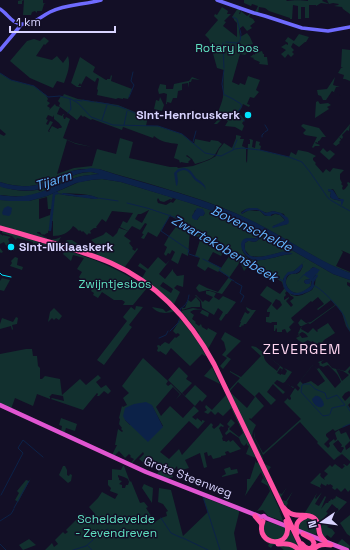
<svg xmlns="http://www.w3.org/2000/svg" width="350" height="550" font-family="'Space Grotesk',sans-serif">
<rect width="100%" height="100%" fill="#130f26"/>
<g fill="#12302f" fill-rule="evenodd">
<path d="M22 0H43V3L46 4H44L42 11H37V13L35 11 32 12 31 15H23L24 0 22 1V4H18V1Z"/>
<path d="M244 0H286L287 1C293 0 302 0 308 1V0H323L322 1 327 3 329 4 321 3 316 6V5H309V18H305V7H301V19H298V6L293 5 292 19H290V17V18L269 11 265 8 259 7 258 13 255 12 258 6 252 4 251 6 244 3Z"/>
<path d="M327 0H350V14L343 9 342 7 334 6 338 5 339 4 333 3 329 4Z"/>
<path d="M222 7 228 11 227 14H231L224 21 226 22 223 26 237 37V23L234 20V19L232 17 238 8 241 9 239 14H240L241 11 247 16 251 13 249 17 253 19 255 22 250 26 252 28 247 31 243 26 239 29 240 37 247 33 250 37 253 44 249 45 251 49 245 55 240 54 232 82 239 85 240 83 245 85 248 76 260 80 256 90 259 92 254 98 250 97 247 104 250 105 249 107 243 104 241 109 238 112 245 120 242 123 244 126 242 131 235 127 225 126 228 121 223 118 217 124H214L221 116 218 112C220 107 222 102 223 97 224 88 223 79 224 70L217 68 209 39 205 35 218 20 214 16 215 14 217 15Z"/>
<path d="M299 34 309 37 306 42H305L299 47 293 43 291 47 294 50 292 52 294 54 291 57 288 54 285 58 281 54 286 50 281 47 286 44 288 45V43L285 41 288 37 294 41Z"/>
<path d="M44 37 49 41 45 45 44 44 36 56 52 60 57 56 63 63 68 56C71 66 67 74 64 83L57 81 53 88 30 78 10 61 27 41 34 39 40 41Z"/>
<path d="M342 49 350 50V81L345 79H343L344 75 338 73 341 68H343L341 67Z"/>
<path d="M262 51 263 54H264V57H267L268 65 259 64 260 62 253 59 254 58 250 57 254 54 255 55V53Z"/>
<path d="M80 57 95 67 93 72 106 80H107V79H110L111 75 112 76 111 81 132 89 128 99 123 98V99L118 98 116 99 97 95 98 90 97 89 99 79 98 78H97L95 82 86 76 81 85 80 83 78 86H81V87H77L71 83Z"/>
<path d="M0 73 11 80 34 86 46 95 48 99 47 101 50 103 47 106 50 108 49 110 55 104 56 106 60 107 57 114 62 116 63 114H64L63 116 64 119H65L66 117 70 119 63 138 75 143 92 147 76 144 67 140 57 174 74 168 92 166 97 149 116 154 120 138 133 142 129 158 170 167H177L178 168 193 166 209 160 216 156 219 149 224 143 232 148 236 138V135L241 136 240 139H244L242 146 246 148V161L247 163 248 144H250V140H249L250 139 253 140 252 147 255 148 256 141 260 142 259 145 261 146 260 150 289 157 291 152 296 155 298 150 308 152 316 156 313 158V160L316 163 315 164 323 173 326 169 330 172 333 168 344 170 340 174V179L342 183 341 184 343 186 342 188 343 190 345 189 348 185 347 183 348 182 350 183V254L341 250 343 252 336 266 350 272V273C335 268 321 260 307 252 283 238 260 224 235 213 191 194 144 183 99 169H85C71 169 60 177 47 182 31 188 15 187 0 182V134L4 136 6 134 0 129ZM48 115 53 117 54 115V119L59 123 62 127 61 128H59L58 129 52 126 49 131 50 132H49L48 131 53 122 50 121 48 125 46 124 48 120 46 119ZM333 189 335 192 338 198 341 199V205V201L333 199 330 197 331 192 328 191ZM253 208 267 213 273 211 284 214 287 224 274 227 273 226 282 223 285 220 280 215 275 214 271 216H266L264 215 260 211H257L249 210 242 214 241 212 246 209Z"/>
<path d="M192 77 200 80 192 79 191 82H189V88L188 83 182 84V90L178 91 177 98H173L171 103 167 102V104H166L167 94 164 93 159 94 158 90 160 84 166 85V89H173L174 84 188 81H189Z"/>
<path d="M335 77 333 85 340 87H336L334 92 341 96 332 91 326 100H323L321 96 318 95 317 90 327 89Z"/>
<path d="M64 94 78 99 118 105 135 112 148 116 146 126H158L182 134 194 144 195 139 210 142 211 140 218 141 222 144C218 148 217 152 214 156 210 160 201 162 195 164L192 159 187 155 186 156 191 159 188 162 189 163H186L181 162 180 163 179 160 174 158 178 144C169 143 161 142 154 136L153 138 123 127 122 130 92 119 91 120 84 116 83 117 81 115 77 120 59 106 60 103 58 101 61 96H63Z"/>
<path d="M160 97 164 105 162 111 154 109 156 100 159 101Z"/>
<path d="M318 101 320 104 328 103 331 105 327 107 329 109 315 118 316 102Z"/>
<path d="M303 124 319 128 326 137H322L320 140H319L320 141H318V143L316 142 315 143 320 145 319 146H315L313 148 312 147 317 137 305 135 303 133 306 130 301 126Z"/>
<path d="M350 124 349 131 347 130 342 135 343 137 342 139 339 137 341 140 339 142 340 143 336 146 333 144Z"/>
<path d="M323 148 327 152 330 150 335 154 329 160 320 152Z"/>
<path d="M91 172 100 174C93 175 86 175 78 177 61 182 46 192 28 196 18 197 10 196 0 195V186C14 191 29 193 44 188 60 183 73 172 91 172Z"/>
<path d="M102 179 121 182 187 202 213 211 234 219 259 231 333 274 350 280V283L347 282V285L350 287V332L346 326 342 313 336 305 310 324 308 323 302 326 301 329 308 333 313 328 317 332 318 331 317 330 328 323 335 333 324 340 321 344 319 342 316 345 313 341 311 342 310 341H309L308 340 303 343 298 340 296 338 300 336 299 335 297 336 299 334 302 338 308 337C306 334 305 333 302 332L299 334 298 333C300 330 300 328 302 326H300L298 323 301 319 306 323 311 322 335 305 331 300 318 310 317 309 324 304 318 297 312 302 311 301 291 318 293 321 296 323 294 322 289 327 291 330 287 333 285 329 282 330V332H277V329L276 328 275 331H274V325H277V322H272L271 323 266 322V317H269L270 312H267V310L272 303 260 295 267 286 280 294 284 289 282 282 251 263 244 271 240 262 229 278 232 280 222 294 208 290 199 292 196 288 199 284 207 288 218 292 229 277 219 271 218 272 208 267 205 271 197 266 200 258 195 256 201 237 191 236V231L193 225 190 231 188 256 182 253 178 264 171 260 175 252 172 250 170 254 168 253 166 256 164 254 167 247 164 245 169 236 178 224 180 225 182 222 170 216 157 237 148 232 144 239 141 238 143 235H144L142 233 147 224 145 223 140 230 132 226 128 231 120 227 123 221 127 223 133 213 112 211 106 222 102 219 96 227 97 228H94L90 231 91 233 90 234 89 233 87 235 83 231 82 232 80 230 79 231 76 228 73 226C69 233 61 236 53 236V221H52L51 230 48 231V233H47L44 235 43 234 42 235 40 232H37V233L47 238V240L0 226V200L29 201 47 196 79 182 91 180ZM57 193 62 194 63 193C74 194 88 193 98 198 93 200 88 197 83 197 74 196 65 196 57 193ZM47 197 48 209H51L50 215 39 219V199ZM158 198 160 201 164 202 170 199H171L170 201 173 198 176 199 173 203 171 202 166 205 158 203 157 200ZM149 210 142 223 135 219 138 214H141ZM195 210 205 213 203 216H200L197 220 192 216 194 213ZM259 235 260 238C255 244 254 241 248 241L245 243V250L250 256C254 257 262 257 266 256 275 255 284 249 292 254 280 254 258 265 248 258 245 256 244 253 242 250L245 239 256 238ZM226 248 232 252 221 268 208 261 213 252 221 256ZM302 264 303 266C302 268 301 270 300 272 296 276 290 271 287 278 283 284 290 293 297 293 302 294 307 289 311 286 310 282 313 278 316 275L315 284 312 290 302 295 297 296 292 295 284 288 283 279C289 274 296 270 302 264ZM313 267 319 270 311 279 309 284H306L304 282 305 280 310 279 311 278 306 274 310 270 312 274 313 273 310 270ZM287 291 291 296H292L294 298 290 301 293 305 291 307 286 301 289 298V297L284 300V297L286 295 285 293ZM276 299 280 301 282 305 277 310 272 305Z"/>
<path d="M119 228 128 231 124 236 131 241 129 243 133 248 132 249 135 251 137 248 138 249 124 268 48 240 56 239 61 237 58 242 64 244 67 240H72L81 246 80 249 96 254 103 246 100 244 98 246 91 240 103 235 106 232 113 237 117 233Z"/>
<path d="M2 231 46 244V246L34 243V244H33V242L17 238 16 240 12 236 2 233Z"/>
<path d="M0 234 2 235V236L3 235 11 237 8 239 11 245 14 246V250H13L12 245 10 246 11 250 9 251 4 242 0 244V248L3 252 1 253 0 252Z"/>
<path d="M47 245C84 255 116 266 147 288L133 305H123L125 302 122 300H114L102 292 98 298 93 295 94 293 91 291 93 288 90 286 91 284 89 283 86 287 79 277 82 272 77 269 84 258 73 255 71 261 63 254 64 252 47 247Z"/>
<path d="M15 257 18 258 17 265 23 267 22 270 10 266 12 263 11 261Z"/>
<path d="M158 257 166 264 170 260 159 274 165 279 173 269V271L177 276 184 275 183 287 177 285 174 288 180 292 174 304 142 278 146 271 138 266 140 263 148 269ZM163 282 173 289 171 293 160 286Z"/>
<path d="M2 278 10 280 4 291 0 290V281Z"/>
<path d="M206 291H210L216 293 214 297 219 300 223 296 236 302 227 314H226L221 321 219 319 223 312 218 308 214 315 202 308 201 301 195 295H196L203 302 205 300 209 302 213 297 206 294Z"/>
<path d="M196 297 200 302V307H192L182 310V308H185L188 300 191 302Z"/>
<path d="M136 306 143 307 129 325 132 327 104 365 97 360 127 321 123 317 131 307 135 310Z"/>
<path d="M152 307 163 309 166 312 172 309 170 307 175 311C166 314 158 314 152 307Z"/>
<path d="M246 307 252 310H256L246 324H244L243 326 242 325 241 327H239L241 322H240L245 312 248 314 250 312 247 310Z"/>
<path d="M54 308 62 316 59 320 56 318 54 320 52 318 48 322 50 312Z"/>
<path d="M193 308 203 310 209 313 208 317 200 313 202 310C199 309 193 309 190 312L194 315 192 319 196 322 195 323 199 326 201 324 202 327 207 330 208 328 217 333 208 349 229 390 240 378 230 372V371L241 377 261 356 251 347 252 346 256 347 264 353C262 361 271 366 277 371L280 366 265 354 283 368 281 372 282 369 280 368 277 373 281 375V374L285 375 287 371 284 368 292 372 285 382 290 386 294 387 293 388 285 382 283 383 277 380 274 383 285 392 283 394 273 384 267 392 276 400 271 405 259 392 255 396 264 406 251 419 250 418 249 419 256 425 253 431 252 436 263 458V460L198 334 199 333 181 311ZM238 382 255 397 247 408 231 393 230 391Z"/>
<path d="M16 317 18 318 17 324 12 325 13 329 12 330 11 326 0 329V324L2 318 13 322Z"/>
<path d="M180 320H181C191 331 199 343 206 356H205L202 354 190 366 171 348 166 355 160 351 159 352 157 351 158 348 157 346 158 345 161 346V345L165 342 169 344 175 337 176 338 180 335 178 333 176 334 173 331Z"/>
<path d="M225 332 241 341 226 356 231 359 223 369 220 366 227 358 222 355 226 350 224 342 221 339Z"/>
<path d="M26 349H32L33 356H37L38 366 40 368V379H42L45 376 60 379 62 395 80 379 86 385 98 375 101 378 96 382 101 388 106 385 111 391 108 394 104 391 99 396H97L98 394 97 393 83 410 51 399 52 398 64 401 63 396 52 394 49 397H50V399L37 394 33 406 15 398 11 409 0 404V354Z"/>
<path d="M143 358 168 381 166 384 168 386 171 384 181 394 176 399 180 394 173 387 156 407 161 416 170 406 183 418 194 406 199 411 192 417 196 420 197 418 202 422V420L205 421 198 429 189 421 160 452 169 459 179 449 182 455 211 423 213 425 212 427 214 429 219 425 220 423 224 426 223 427 221 426 219 428 223 437 222 438 223 441H225L226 442 229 440 230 442 233 440 241 449 230 453 228 451 225 452 226 455 221 456V457L213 459 211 455 208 456 207 452 204 453 207 467 204 468 200 453 185 460 189 468 178 471 177 466 172 472 173 477 165 479 156 475 161 469 151 461 149 463 146 461 144 463 139 459 144 454 143 452 131 464H130L134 459 130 457 131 456 129 454 125 458 119 451 114 456 112 455 117 445H115L118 429 122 432 123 431 121 429 122 428 119 424 120 419 119 418 122 406 123 407 127 405 123 398 129 393 122 386ZM152 406 163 426 130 425 125 420Z"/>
<path d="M324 360 321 362 322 364 327 362 332 368 345 371 350 366V369L348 372 350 374V392L349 391 345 393 342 397 345 401 350 396V403L348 405 350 408V424L335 431 333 429 326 434V436L329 439 324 444 328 448 330 446 329 443 334 439 335 441 337 439 335 433 336 432 339 430 341 434 346 432 350 440V441L345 446 346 450 350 447V461L342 454 337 458 342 453 334 460 317 443 318 442 300 422 263 455 255 439 254 436V431L255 438 263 453 301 419 284 402 288 398V400V399L290 400 291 399V398L290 396 295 388 298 391 300 388 297 385 312 366 314 365 317 369 319 368 335 388 341 382C338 373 334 371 328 365L323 367 322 366H321L319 365 320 364 318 362ZM314 365 325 381 318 386 311 381 303 384 300 381 311 367ZM336 369 343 371 349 375 342 381ZM338 440 342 445 341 447H343L344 448 341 453 338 451 333 444Z"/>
<path d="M179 367 188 376 186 379 192 383 182 393 185 396 195 385 207 396 202 402 200 400 195 406 168 380Z"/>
<path d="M212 367 220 384 204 376Z"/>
<path d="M226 395 256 458 246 454 249 446 247 445V443L244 446 241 443 239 438 230 432 226 435 225 433 228 430V428L230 427 227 424 231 419 235 423 229 429 239 437 243 433 231 408 223 416 218 412 215 415 211 411 208 414 204 412 207 410 205 407 206 405 212 410Z"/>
<path d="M61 418 77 424 75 431 66 428 64 434 61 432 62 426 59 425Z"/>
<path d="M256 460V463L258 462 283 517 279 510 283 521 268 516 263 510 257 511 261 506 270 491 268 486 261 482 263 478 266 483 261 472 245 496 247 489V479H250Z"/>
<path d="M350 463V490L348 492 345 488 341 492 337 488 335 490 332 488 333 486 330 484 329 485 327 484 326 486 322 484V483L320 486 321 488 310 483 320 473 321 474 320 475 321 477 325 480 324 478 328 474 324 471 330 465 332 467 335 464 342 469 345 466 343 465 344 464 347 466Z"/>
<path d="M265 464 271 467 268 471 279 493 282 494 287 487 281 497 282 500 286 501 293 491 287 502 288 503 286 507 292 513 304 514 317 493 315 498 316 499 322 492 315 504 319 506 325 496 326 497 321 509 326 503H328L329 501H330L331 499 333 500 334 498 335 499 336 496 347 502 327 523 328 525 330 524 327 527 332 529 335 533 331 538 327 535 324 538 337 544 342 539 350 546 349 549 350 550 325 540 316 520 295 515 284 506 264 465ZM332 504 339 510 321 526 319 524 328 513 326 512Z"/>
<path d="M63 466H65L67 470V475L69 476 70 474 72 475 71 481 68 483 59 475Z"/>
<path d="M123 466H124L130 482 131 481 140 503 144 502 148 507 146 508 155 522 161 518 167 516 166 512 168 511 163 504 158 502 159 488 171 490 183 536 208 512 203 497 239 511V513L234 533 237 550H45L52 543 54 547 58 544 55 540 63 532 65 534 68 532 66 530 83 513 89 519 95 514 89 507 98 498 102 492 115 499 118 494 110 491 111 488 108 485V480H112V469L121 470ZM118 475 124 477 128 479 129 482 128 485H126L125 488H122V485L119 484 122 481 119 480V478L118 477Z"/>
<path d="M230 467 231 470 237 469 238 473 222 477V476L226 474 224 469Z"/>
<path d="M31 478 18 502 15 500 19 493 17 491 26 480 29 481Z"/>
<path d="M144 484 153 488 152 503 142 488Z"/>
<path d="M350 515V536L347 534 340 523Z"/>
<path d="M305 518C315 518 319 526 316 535L297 529V524Z"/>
<path d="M258 520 264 539 267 542 274 544H285L298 550H284L278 545H273L271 548 268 546 269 544C258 537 260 531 258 520Z"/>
<path d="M266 522H269L286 528 287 532 277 542 264 536 263 524Z"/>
<path d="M288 529 290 530 300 550 294 545 290 536 293 543H278Z"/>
<path d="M29 539 36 545 23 550 19 545Z"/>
</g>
<g fill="#0c2248">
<path d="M91 168 99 169C144 184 191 194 235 213 261 224 285 239 309 253 323 261 336 268 350 273V280L333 274 259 231 234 219 196 205 121 182 102 179 91 180 76 183 47 196 29 201H10L0 200V195C34 201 48 187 78 177 85 175 92 175 99 174 80 166 62 183 44 188 30 192 15 191 1 187L0 186V182C15 187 31 188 46 182 55 179 63 173 72 171 78 169 85 170 91 168Z"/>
<path d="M184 168C191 169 192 173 196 178 201 182 205 183 206 190 205 188 204 186 202 185 200 183 198 182 196 181 190 175 187 165 177 173L178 181 177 186 176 185 174 173 178 169Z"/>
<path d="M328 189 333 190 339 199H343L344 200 342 205H341V201C336 199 332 201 330 196L331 192 328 191Z"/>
<path d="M57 193 62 194V193C67 193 71 194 76 195 83 195 92 194 98 198L97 199H94L57 194Z"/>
<path d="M8 206 12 208 11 214 9 216 3 215 2 213 4 208Z"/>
<path d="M197 208 203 209 205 213 203 216H200L197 220H195L192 218V216Z"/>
<path d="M250 208H257L266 213 273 211 281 213 288 218 289 222 288 224 273 228 272 227 273 226 284 221 285 220C282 216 278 213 274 214 268 215 274 216 268 216 264 216 263 213 260 211 255 209 246 210 242 214L241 213 246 209Z"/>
<path d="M258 235H259L260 238C255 244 254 241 248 241L245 243C242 265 269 255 281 252 285 251 289 252 293 254 280 254 266 262 254 260 246 259 236 245 244 239 248 237 252 239 256 238Z"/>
<path d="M306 260 302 264 303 266C301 269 300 272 297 273 293 275 287 272 286 280 285 283 287 287 289 289 296 297 304 291 311 286L312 279 317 274 318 276C317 277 315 281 314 282 313 287 316 284 313 288 311 291 308 292 305 293 289 301 275 284 288 272L294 271Z"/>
<path d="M314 267 320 270 318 272V273L316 274 309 284H306L304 282 305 280 310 279 304 275 297 282 304 274H305V273L310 270V271V269Z"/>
<path d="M315 396C320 395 323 400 324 405L322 407C317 408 313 404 312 399Z"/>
<path d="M146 402 152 405 163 427 148 442 125 420 123 416 125 408 134 404Z"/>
</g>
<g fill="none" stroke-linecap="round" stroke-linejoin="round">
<g stroke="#0c2248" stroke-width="1">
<path d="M226 42 237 43 240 41 241 34 237 19 233 17"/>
<path d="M223 43V45"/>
<path d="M223 46 224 68"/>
<path d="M224 70 222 84 224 95"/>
<path d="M0 73 11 80 34 86 48 97 60 96 71 99 78 103 91 117 113 125 158 126 182 134 205 153 221 156 235 149 242 148 260 150 289 157 302 162 310 172 328 198 332 201 350 211"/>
<path d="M225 95 233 99 241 104 242 106 237 113 244 121"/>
<path d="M129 97 134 85 131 81 133 72"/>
<path d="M75 100 82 101"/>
<path d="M83 100 94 102"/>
<path d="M96 102 108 104"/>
<path d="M108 104 117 106"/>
<path d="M118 106 126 109"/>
<path d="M128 110 137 114"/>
<path d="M68 113 71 109 70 99"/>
<path d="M138 114 147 116"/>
<path d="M102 120 107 105"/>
<path d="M124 125 127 111"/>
<path d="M265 132 268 130 265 125"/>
<path d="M262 137V135L264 133"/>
<path d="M193 142 196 131"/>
<path d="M233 149 237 140"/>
<path d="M98 198 118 201"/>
<path d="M127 203 147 208 174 217 182 221 220 245 283 281"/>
<path d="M170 215 161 231 189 250 188 253"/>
<path d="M189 254 198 257"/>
<path d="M203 259 221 268 219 270 229 277"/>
<path d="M229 278 234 281"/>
<path d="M235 282 242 286 240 293 244 296 241 302"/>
<path d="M315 286C322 289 340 308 344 316 346 321 347 326 350 331"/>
<path d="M181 312 180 309C186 305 188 302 189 295"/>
<path d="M170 331 178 323 180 318"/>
<path d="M159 338 166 335 168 331"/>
<path d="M347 406 350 411"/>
<path d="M329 415 323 416 301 392 302 385 304 384H310L315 389 325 393 327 399 337 395 345 405 332 408 330 414"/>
<path d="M343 427 350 424"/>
<path d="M1 495 23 453 18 448 23 440 43 457"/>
<path d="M203 497 220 550"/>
<path d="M14 508 29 481"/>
<path d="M161 518 171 533 182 538"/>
<path d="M0 521 11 514 14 509"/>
<path d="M183 538 208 550"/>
<path d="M93 539 108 529"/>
<path d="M0 544 6 550"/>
<path d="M86 546 93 540"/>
<path d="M88 546 92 550"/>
<path d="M73 550 86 546"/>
</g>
<path stroke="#0c2248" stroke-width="2.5" d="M50 230 54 194 57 193"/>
<g stroke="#6f6bff" stroke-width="3.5">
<path d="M217 0 254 13 265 16 302 28 328 31 350 27"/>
<path d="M0 9C8 14 12 24 22 24 33 25 40 17 50 12 66 4 84 5 101 0"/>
<path d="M0 50 21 25"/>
</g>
<path stroke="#e055d1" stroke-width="4.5" d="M0 405 146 472 261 517 264 516 266 518 347 550"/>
<g stroke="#ff4fa3" stroke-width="5">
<path d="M0 228C19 233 37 239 56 244 74 250 93 255 111 263 158 284 190 319 214 364L303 550"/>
<path d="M284 508C295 521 304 511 314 518 322 524 315 533 325 541"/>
<path d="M255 516 261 523"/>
<path d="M263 521C253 547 296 550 286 521"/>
<path d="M297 533C295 525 297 520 305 517"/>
<path d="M278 544C287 543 293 544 299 550"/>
<path d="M302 544 305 547 309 549 313 547 314 543 312 539 303 534"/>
<path d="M313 550C318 544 324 544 331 545"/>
</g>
<path stroke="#00e5ff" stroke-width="1" d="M0 273 2 275 11 277"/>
</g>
<g fill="#00e5ff" stroke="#130f26" stroke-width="1.5">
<circle cx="248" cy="115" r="4"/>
<circle cx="11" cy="247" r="4"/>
</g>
<g text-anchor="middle" stroke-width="3" stroke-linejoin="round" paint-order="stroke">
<g font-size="12" fill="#5fe0c0" stroke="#130f26">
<text x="227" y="52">Rotary bos</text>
<text x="115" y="288">Zwijntjesbos</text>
<text x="116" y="523">Scheldevelde<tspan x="116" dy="14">- Zevendreven</tspan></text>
</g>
<g font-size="12" font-weight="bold" fill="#d9d4ff" stroke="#130f26" text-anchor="end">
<text x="240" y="119">Sint-Henricuskerk</text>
<text x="19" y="251" text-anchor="start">Sint-Niklaaskerk</text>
</g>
<g font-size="12" fill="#d9d4ff" stroke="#130f26">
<text transform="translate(188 477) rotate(21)" y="4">Grote Steenweg</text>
</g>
<g font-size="13" font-style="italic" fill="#62b6ff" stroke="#130f26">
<text transform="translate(53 180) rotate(-18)" y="5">Tijarm</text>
<text transform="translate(252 228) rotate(26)" y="5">Bovenschelde</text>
<text transform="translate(225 248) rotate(30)" y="5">Zwartekobensbeek</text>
</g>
<g font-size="14" letter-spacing="1" fill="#ffd6f0" stroke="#130f26">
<text x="302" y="354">ZEVERGEM</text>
</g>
</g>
<g transform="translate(322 522) rotate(257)" stroke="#130f26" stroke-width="3" paint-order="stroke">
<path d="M0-3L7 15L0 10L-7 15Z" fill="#d9d4ff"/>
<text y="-6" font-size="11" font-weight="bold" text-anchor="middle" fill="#d9d4ff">N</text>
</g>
<path d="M10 26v6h105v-6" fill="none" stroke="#d9d4ff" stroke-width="2"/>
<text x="16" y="26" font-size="12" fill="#d9d4ff" stroke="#130f26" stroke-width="3" paint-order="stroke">1 km</text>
</svg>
